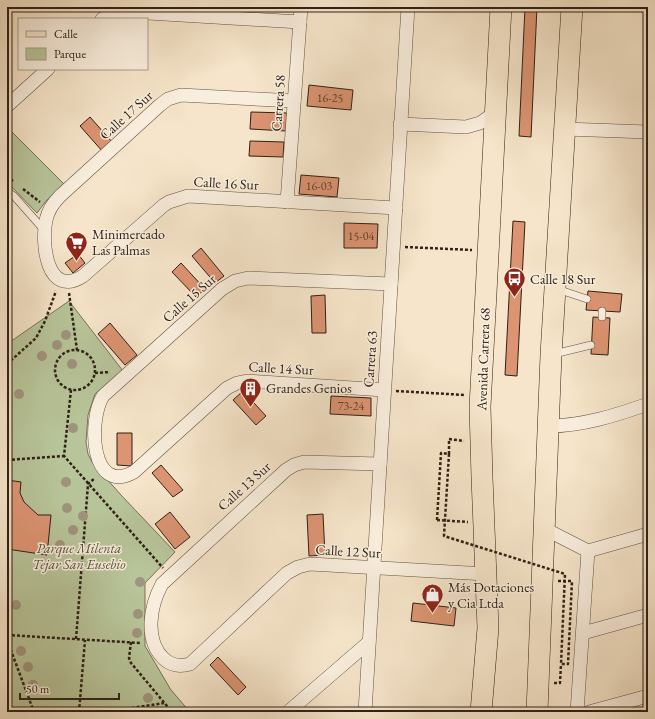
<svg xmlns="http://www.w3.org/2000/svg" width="655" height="719" font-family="'EB Garamond',serif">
<rect width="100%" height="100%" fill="#f6e5ca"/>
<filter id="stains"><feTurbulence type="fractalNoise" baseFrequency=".005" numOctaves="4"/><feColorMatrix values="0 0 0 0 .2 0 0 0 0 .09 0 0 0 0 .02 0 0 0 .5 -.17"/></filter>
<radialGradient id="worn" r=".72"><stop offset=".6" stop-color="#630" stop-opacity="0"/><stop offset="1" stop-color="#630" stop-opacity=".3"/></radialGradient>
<g fill="#b8c59a" stroke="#737358">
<path d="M7 127 64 184 46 201 37 213 7 182Z"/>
<path d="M69 301 123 371 95 394 88 415 86 442 88 454 92 462 121 495 175 552 145 583V646L171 690 190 712H7V344Z"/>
</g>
<g fill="#dc9472" stroke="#2e2117">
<path d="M525 7H537L531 137 519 136Z"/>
<path d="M309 85 353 90 351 110 307 106Z"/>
<path d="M251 112 287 113 286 131 250 129Z"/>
<path d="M90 117 113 143 103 152 80 126Z"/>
<path d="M250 141 284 142 283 157 249 156Z"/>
<path d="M301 175 339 178 337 197 299 194Z"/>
<path d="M513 221 525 222 517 376 505 375Z"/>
<path d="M344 223 378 224 377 248H344Z"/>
<path d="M201 248 224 276 215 283 192 256Z"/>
<path d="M78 254 85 263 73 273 65 263Z"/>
<path d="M181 263 205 289 196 297 172 272Z"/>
<path d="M588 291 622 294 620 312 586 310Z"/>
<path d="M325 295 326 333H312L311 296Z"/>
<path d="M593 317 610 318 608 355 591 354Z"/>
<path d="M110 323 137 355 125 365 98 334Z"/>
<path d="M243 391 266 416 256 425 233 400Z"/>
<path d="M331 396 371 398V416L330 414Z"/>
<path d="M117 433H132V466L117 465Z"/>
<path d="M161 465 183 490 173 497 152 473Z"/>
<path d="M7 480 21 482 20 493 24 502 38 515H51L47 555 7 549Z"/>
<path d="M170 512 190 537 175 549 155 524Z"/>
<path d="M323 514 325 555 309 556 307 515Z"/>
<path d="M413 603 456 608 454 626 411 621Z"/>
<path d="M218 657 246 687 238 695 210 665Z"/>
</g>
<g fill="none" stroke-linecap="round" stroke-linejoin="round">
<defs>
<g id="service">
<path d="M7 191 14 196 44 230"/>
<path d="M557 289 587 299"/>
<path d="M602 317V311"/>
<path d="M554 354 591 345"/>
</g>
<g id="minor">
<path d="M102 19 112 14 131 12 300 22"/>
<path d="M294 101 181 95 168 99 160 105 60 196C53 203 48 211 46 220 41 244 47 299 83 276L164 205 169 202 188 196 396 208"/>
<path d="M7 106 48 69"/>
<path d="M400 124 466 127 480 123 496 112"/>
<path d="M565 129 648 132"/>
<path d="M287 202 301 7"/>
<path d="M384 390 247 381 237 383 227 388 134 472C90 496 88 420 103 396L222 289 235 281 248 278 391 284"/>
<path d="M549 426C582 426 617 415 648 404"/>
<path d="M380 464 304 462 294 465 286 470 162 584C150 606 144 640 164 659 172 666 180 667 190 664L287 573 298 567 310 564 486 574"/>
<path d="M545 529 588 551 648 534"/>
<path d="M583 633 648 615"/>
<path d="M288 712 369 642"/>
<path d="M365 712 408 7"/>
<path d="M577 712 588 551"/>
<path d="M589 712 648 696"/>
</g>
<g id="primary">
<path d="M481 712 488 628 482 477 480 407 501 7"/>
<path d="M537 712 551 355 572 7"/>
</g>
</defs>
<use href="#service" stroke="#605244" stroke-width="8"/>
<use href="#minor" stroke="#605244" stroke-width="14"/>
<use href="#primary" stroke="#2e2117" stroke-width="22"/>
<g stroke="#2e2117" stroke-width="2.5" stroke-dasharray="3 2" stroke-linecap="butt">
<path d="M7 177 13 181"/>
<path d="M23 189 40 202"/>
<path d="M405 247 472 250"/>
<path d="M69 293 77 350"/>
<circle cx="75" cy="370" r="20"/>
<path d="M7 364 36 338 45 321 56 291"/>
<path d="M95 373 110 372"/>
<path d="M71 390 64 456 163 568"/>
<path d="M396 391 465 395"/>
<path d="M449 454V439L464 441"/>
<path d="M7 460 64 456"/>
<path d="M437 520 468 522"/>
<path d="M558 581H572"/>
<path d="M7 635 141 643"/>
<path d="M76 639 88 484 95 478"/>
<path d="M7 640 34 712"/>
<path d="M131 642 129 658 131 663 172 712"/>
<path d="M554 683H560L561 664"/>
<path d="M79 712 85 640"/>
<path d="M107 712 164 703"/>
</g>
<use href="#service" stroke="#f9eedd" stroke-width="7"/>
<use href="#minor" stroke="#f9eedd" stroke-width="13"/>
<use href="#primary" stroke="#f6e5ca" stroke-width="21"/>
<path stroke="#2e2117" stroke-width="2.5" stroke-dasharray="3 2" stroke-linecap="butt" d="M437 520 441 453 449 454 444 536 565 574 561 664H568L572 581"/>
</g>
<g fill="#9f947d">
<circle cx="66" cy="335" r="5"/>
<circle cx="57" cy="345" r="5"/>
<circle cx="42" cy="356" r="5"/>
<circle cx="72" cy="364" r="5"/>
<circle cx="19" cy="394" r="5"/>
<circle cx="73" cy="428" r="5"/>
<circle cx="66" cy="482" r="5"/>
<circle cx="67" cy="508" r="5"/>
<circle cx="83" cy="516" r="5"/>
<circle cx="73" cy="530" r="5"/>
<circle cx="60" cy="545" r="5"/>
<circle cx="140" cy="582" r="5"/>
<circle cx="16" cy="605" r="5"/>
<circle cx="138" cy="614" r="5"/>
<circle cx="137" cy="633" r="5"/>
<circle cx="21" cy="651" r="5"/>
<circle cx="28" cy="667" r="5"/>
<circle cx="33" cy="685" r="5"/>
<circle cx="148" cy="698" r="5"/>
</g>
<defs>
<symbol id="supermarket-pin" viewBox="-11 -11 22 30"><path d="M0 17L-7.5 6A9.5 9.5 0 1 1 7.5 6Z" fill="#8f2418" stroke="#f9eedd"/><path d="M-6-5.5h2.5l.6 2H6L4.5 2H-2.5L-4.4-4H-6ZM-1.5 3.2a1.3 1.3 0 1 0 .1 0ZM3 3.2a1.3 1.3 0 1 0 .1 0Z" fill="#fff"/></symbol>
<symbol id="bus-pin" viewBox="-11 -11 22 30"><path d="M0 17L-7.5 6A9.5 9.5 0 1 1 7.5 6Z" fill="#8f2418" stroke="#f9eedd"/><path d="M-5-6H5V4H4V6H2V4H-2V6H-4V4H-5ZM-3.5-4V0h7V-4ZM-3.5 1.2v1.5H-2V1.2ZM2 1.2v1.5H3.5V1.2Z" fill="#fff"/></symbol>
<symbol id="building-pin" viewBox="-11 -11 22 30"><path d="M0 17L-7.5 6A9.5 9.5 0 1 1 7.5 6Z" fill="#8f2418" stroke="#f9eedd"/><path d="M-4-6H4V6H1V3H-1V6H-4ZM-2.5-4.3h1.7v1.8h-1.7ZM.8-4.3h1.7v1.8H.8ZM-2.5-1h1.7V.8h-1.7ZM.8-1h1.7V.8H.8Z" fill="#fff"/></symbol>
<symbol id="shop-pin" viewBox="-11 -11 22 30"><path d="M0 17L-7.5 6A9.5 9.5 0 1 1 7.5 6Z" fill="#8f2418" stroke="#f9eedd"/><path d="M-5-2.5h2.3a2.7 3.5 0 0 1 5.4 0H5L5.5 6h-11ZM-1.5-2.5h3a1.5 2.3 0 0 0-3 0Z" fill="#fff"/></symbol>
</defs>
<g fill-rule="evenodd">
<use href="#supermarket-pin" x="64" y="230" width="25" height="34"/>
<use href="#bus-pin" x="502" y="266" width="25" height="34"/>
<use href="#building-pin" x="238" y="376" width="25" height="34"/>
<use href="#shop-pin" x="420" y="582" width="25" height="34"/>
</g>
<g text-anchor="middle" stroke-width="3" stroke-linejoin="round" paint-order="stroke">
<g font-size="12" fill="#5a3e2e">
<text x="330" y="102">16-25</text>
<text x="319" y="190">16-03</text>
<text x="361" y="240">15-04</text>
<text x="351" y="410">73-24</text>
</g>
<g font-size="14" fill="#2e2117" stroke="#f9eedd">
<text transform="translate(278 103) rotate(-86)" y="5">Carrera 58</text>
<text transform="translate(126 115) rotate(-42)" y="5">Calle 17 Sur</text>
<text transform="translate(226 183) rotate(3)" y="5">Calle 16 Sur</text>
<text transform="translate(189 298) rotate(-41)" y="5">Calle 15 Sur</text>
<text transform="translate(370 359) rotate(-86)" y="5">Carrera 63</text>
<text transform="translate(483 359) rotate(-88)" y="5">Avenida Carrera 68</text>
<text transform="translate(281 368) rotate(3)" y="5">Calle 14 Sur</text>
<text transform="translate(244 486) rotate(-42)" y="5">Calle 13 Sur</text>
<text transform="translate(348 551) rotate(3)" y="5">Calle 12 Sur</text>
</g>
<g font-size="14" fill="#2e2117" stroke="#f9eedd" text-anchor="start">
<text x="92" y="239">Minimercado<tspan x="92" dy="16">Las Palmas</tspan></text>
<text x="530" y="284">Calle 18 Sur</text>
<text x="266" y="393">Grandes Genios</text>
<text x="448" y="592">Más Dotaciones<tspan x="448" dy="16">y Cia Ltda</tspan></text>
</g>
<g font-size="14" font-style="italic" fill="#57523e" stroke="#f9eedd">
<text x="79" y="553">Parque Milenta<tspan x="79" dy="16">Tejar San Eusebio</tspan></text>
</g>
</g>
<rect width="655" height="719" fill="none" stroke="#f6e5ca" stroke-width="24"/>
<rect x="8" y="8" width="639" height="703" fill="none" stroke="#2e2117" stroke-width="2"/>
<rect x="12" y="12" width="631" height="695" fill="none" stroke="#2e2117"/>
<rect x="18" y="18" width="130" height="52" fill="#f9eedd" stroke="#a89c8e"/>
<rect x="26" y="31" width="20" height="6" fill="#f6e5ca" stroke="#a89c8e"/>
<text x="54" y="38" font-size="12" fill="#2e2117">Calle</text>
<rect x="26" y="48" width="20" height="12" fill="#b8c59a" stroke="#a89c8e"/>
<text x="54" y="58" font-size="12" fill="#2e2117">Parque</text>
<path d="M20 693v6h99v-6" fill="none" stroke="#2e2117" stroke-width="2"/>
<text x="26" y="693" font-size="12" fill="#2e2117" stroke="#f9eedd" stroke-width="3" paint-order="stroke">50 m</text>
<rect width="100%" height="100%" filter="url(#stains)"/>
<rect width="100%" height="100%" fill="url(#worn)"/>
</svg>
